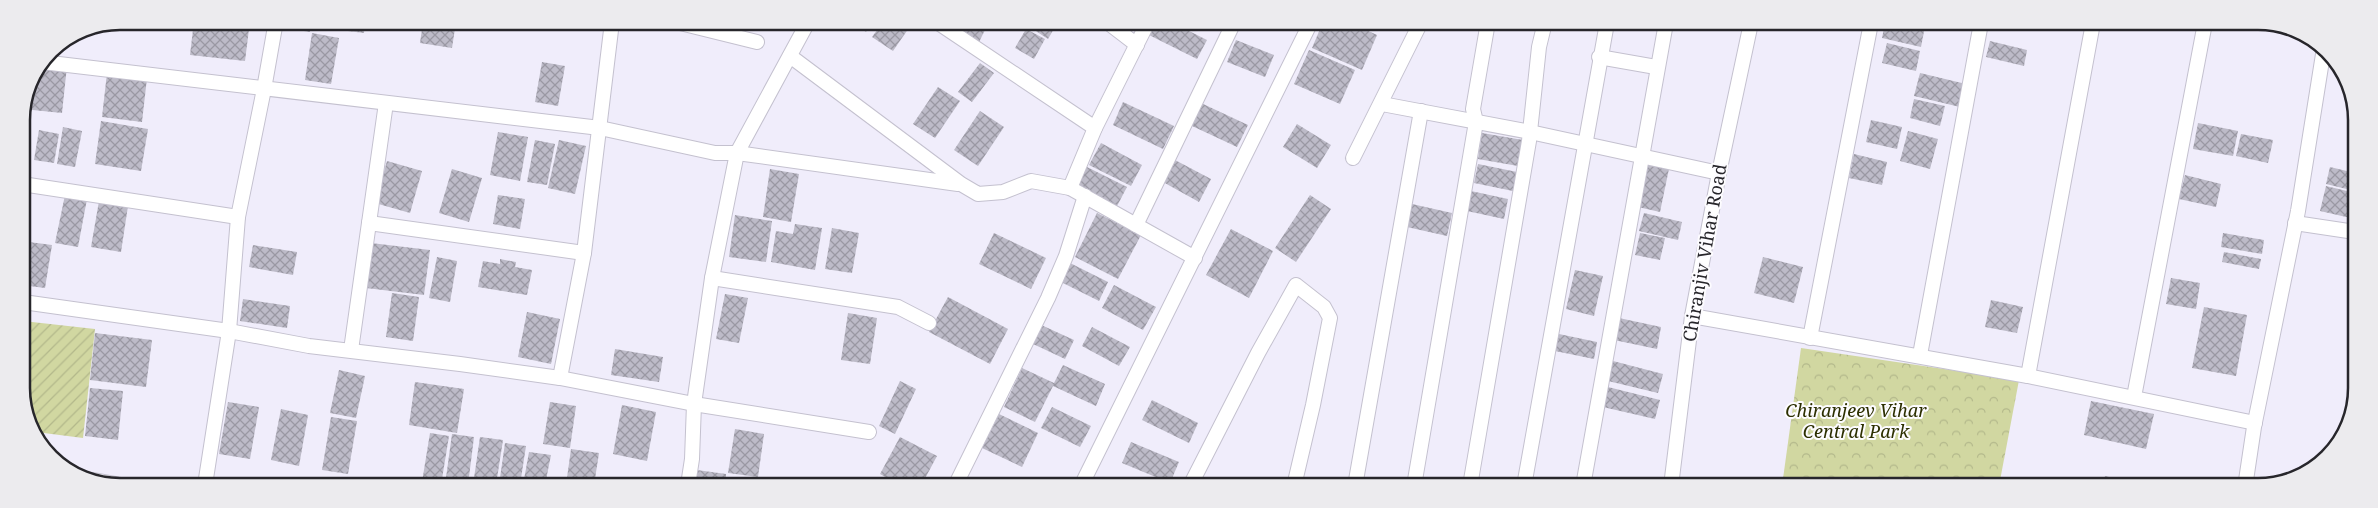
<svg xmlns="http://www.w3.org/2000/svg" width="2378" height="508" font-family="'Noto Serif',serif">
<defs>
<pattern id="forest-crowns" width="20" height="18" patternUnits="userSpaceOnUse" patternTransform="scale(1.25)"><rect width="20" height="18" fill="#d1d7a1"/><path d="M2 6a3 3 0 1 1 6 0M12 15a3 3 0 1 1 6 0" fill="none" stroke="#b3b88b"/></pattern>
<pattern id="garden-furrows" width="10" height="10" patternUnits="userSpaceOnUse" patternTransform="scale(1.25)"><rect width="10" height="10" fill="#d1d7a1"/><path d="M-1 1l2-2M0 10L10 0M9 11l2-2" fill="none" stroke="#b3b88b"/></pattern>
<pattern id="building-cross-hatch" width="8" height="8" patternUnits="userSpaceOnUse" patternTransform="scale(1.25)"><rect width="8" height="8" fill="#bdbbc8"/><path d="M0 0l8 8M0 8l8-8" fill="none" stroke="#9a98a3"/></pattern>
</defs>
<rect width="100%" height="100%" fill="#f0edfb"/>
<path fill="url(#forest-crowns)" d="M1801 348 2019 380 1999 486H1782Z"/>
<path fill="url(#garden-furrows)" d="M23 321 95 329 83 438 36 432 23 408Z"/>
<g fill="url(#building-cross-hatch)">
<path d="M194 21H250L245 61 190 55Z"/>
<path d="M287 21H311L310 32 285 28Z"/>
<path d="M325 21H365L364 33 324 28Z"/>
<path d="M423 22H456L452 48 420 43Z"/>
<path d="M856 22H873L866 32 854 24Z"/>
<path d="M883 22H913L893 51 872 37Z"/>
<path d="M965 22H989L979 42 960 31Z"/>
<path d="M1027 22H1058L1048 39 1025 24Z"/>
<path d="M1156 22H1171L1207 40 1197 59 1149 35Z"/>
<path d="M1323 22H1349L1377 35 1362 70 1312 48Z"/>
<path d="M1885 23H1912L1925 26 1921 47 1882 38Z"/>
<path d="M1026 29 1045 39 1034 59 1015 48Z"/>
<path d="M312 33 339 38 331 84 305 80Z"/>
<path d="M1236 40 1274 55 1265 77 1227 62Z"/>
<path d="M1990 41 2027 50 2024 66 1986 57Z"/>
<path d="M1887 43 1920 51 1916 71 1882 63Z"/>
<path d="M1309 50 1355 70 1340 104 1294 84Z"/>
<path d="M542 62 565 66 558 106 535 102Z"/>
<path d="M980 63 994 73 972 102 958 92Z"/>
<path d="M41 64 67 66 62 113 23 109 29 82Z"/>
<path d="M107 73 147 78 142 122 102 117Z"/>
<path d="M1920 73 1966 84 1960 107 1914 96Z"/>
<path d="M2347 86 2355 100V102L2344 100Z"/>
<path d="M938 87 960 101 935 138 913 124Z"/>
<path d="M1914 99 1945 106 1940 126 1910 118Z"/>
<path d="M1123 102 1174 126 1163 149 1113 125Z"/>
<path d="M1201 103 1248 125 1237 147 1190 125Z"/>
<path d="M980 111 1004 127 978 166 954 150Z"/>
<path d="M1871 120 1902 127 1897 149 1866 142Z"/>
<path d="M101 121 148 129 141 171 95 164Z"/>
<path d="M2198 123 2238 131 2233 156 2193 149Z"/>
<path d="M1297 124 1331 145 1317 168 1283 147Z"/>
<path d="M63 127 82 131 75 167 57 164Z"/>
<path d="M39 130 59 134 54 163 34 160Z"/>
<path d="M1908 131 1938 139 1930 169 1900 161Z"/>
<path d="M498 132 528 137 520 181 490 175Z"/>
<path d="M1482 133 1523 140 1518 166 1478 159Z"/>
<path d="M2241 134 2273 140 2268 163 2236 156Z"/>
<path d="M535 140 555 144 547 185 527 182Z"/>
<path d="M559 140 586 146 575 194 548 188Z"/>
<path d="M1101 143 1142 165 1131 186 1089 165Z"/>
<path d="M1854 154 1887 162 1882 185 1849 178Z"/>
<path d="M1647 159 1670 164 1660 212 1638 207Z"/>
<path d="M1175 160 1211 179 1199 202 1163 182Z"/>
<path d="M387 161 422 171 410 213 375 203Z"/>
<path d="M1478 164 1517 172 1513 191 1474 183Z"/>
<path d="M1083 165 1127 187 1117 206 1073 183Z"/>
<path d="M2330 167 2355 173V191L2326 184Z"/>
<path d="M452 169 482 178 469 222 439 213Z"/>
<path d="M770 169 799 174 791 222 763 217Z"/>
<path d="M2185 175 2221 184 2216 207 2179 199Z"/>
<path d="M2326 186 2355 193V219L2320 211Z"/>
<path d="M1471 191 1508 199 1504 219 1467 211Z"/>
<path d="M65 195 87 199 78 247 55 243Z"/>
<path d="M498 195 525 199 520 229 493 224Z"/>
<path d="M1310 195 1331 209 1296 262 1275 248Z"/>
<path d="M99 201 128 206 121 252 91 247Z"/>
<path d="M1412 204 1452 213 1447 236 1407 227Z"/>
<path d="M1097 213 1141 235 1118 279 1075 257Z"/>
<path d="M1644 213 1682 222 1678 240 1639 231Z"/>
<path d="M735 215 772 221 766 262 729 257Z"/>
<path d="M795 224 822 228 815 270 771 262 776 231 793 234Z"/>
<path d="M832 228 859 233 852 273 825 269Z"/>
<path d="M1231 229 1273 251 1249 298 1206 275Z"/>
<path d="M994 233 1046 258 1031 289 979 264Z"/>
<path d="M1640 233 1665 238 1660 260 1635 255Z"/>
<path d="M2223 233 2264 240 2262 254 2221 247Z"/>
<path d="M29 242 52 245 45 288 22 285Z"/>
<path d="M371 243 430 250 424 295 366 288Z"/>
<path d="M253 245 297 252 293 275 249 267Z"/>
<path d="M2224 252 2261 259 2259 269 2222 262Z"/>
<path d="M437 257 457 261 450 302 429 298Z"/>
<path d="M1763 257 1803 267 1794 303 1754 293Z"/>
<path d="M500 259 516 262 515 267 532 270 527 295 478 287 483 261 500 264Z"/>
<path d="M1068 262 1108 282 1099 301 1059 281Z"/>
<path d="M1575 270 1603 276 1594 316 1566 309Z"/>
<path d="M2171 278 2200 283 2196 309 2166 304Z"/>
<path d="M1114 285 1156 307 1143 330 1102 308Z"/>
<path d="M392 293 419 297 413 341 386 337Z"/>
<path d="M725 294 748 298 739 343 716 339Z"/>
<path d="M948 297 1008 329 990 364 929 332Z"/>
<path d="M243 299 290 306 287 328 240 321Z"/>
<path d="M1991 300 2023 307 2017 333 1985 327Z"/>
<path d="M2204 307 2247 315 2236 376 2192 368Z"/>
<path d="M527 312 560 319 551 364 518 357Z"/>
<path d="M848 313 877 318 870 364 841 360Z"/>
<path d="M1619 318 1661 327 1657 349 1614 340Z"/>
<path d="M1039 324 1074 340 1065 359 1031 343Z"/>
<path d="M1092 327 1130 347 1119 366 1082 346Z"/>
<path d="M95 333 152 340 146 387 90 380Z"/>
<path d="M1559 334 1597 342 1594 359 1555 351Z"/>
<path d="M615 349 663 357 659 382 611 375Z"/>
<path d="M1613 361 1663 374 1658 393 1608 381Z"/>
<path d="M1063 365 1105 384 1096 406 1053 386 1035 422 1004 407 1022 368 1054 383Z"/>
<path d="M339 370 365 376 356 418 330 413Z"/>
<path d="M900 381 916 389 895 434 879 426Z"/>
<path d="M415 382 464 389 457 433 409 425Z"/>
<path d="M1608 387 1660 400 1655 419 1603 407Z"/>
<path d="M90 388 123 391 118 440 85 436Z"/>
<path d="M1152 400 1198 423 1189 443 1142 420Z"/>
<path d="M2091 401 2154 414 2146 449 2084 435Z"/>
<path d="M228 402 259 407 250 459 219 454Z"/>
<path d="M550 402 576 406 570 448 543 444Z"/>
<path d="M622 405 656 412 647 461 613 454Z"/>
<path d="M1052 407 1091 426 1080 447 1041 428Z"/>
<path d="M281 409 308 415 299 466 271 460Z"/>
<path d="M999 414 1038 433 1022 467 982 448Z"/>
<path d="M331 417 357 421 348 474 322 470Z"/>
<path d="M735 429 764 434 758 477 728 473Z"/>
<path d="M430 433 449 436 441 485 422 482Z"/>
<path d="M452 434 474 437 468 485H445Z"/>
<path d="M480 437 503 440 496 485H473Z"/>
<path d="M900 437 937 456 921 486H901L880 474Z"/>
<path d="M1131 442 1179 462 1170 483 1122 463Z"/>
<path d="M505 443 526 446 520 485H499Z"/>
<path d="M571 449 599 453 594 485H566Z"/>
<path d="M529 452 551 455 545 485H523Z"/>
<path d="M697 470 726 474 725 485H695Z"/>
<path d="M2105 476 2130 482 2128 486H2103Z"/>
<path d="M1439 480 1467 485V486H1437Z"/>
</g>
<g fill="none" stroke-linecap="round" stroke-linejoin="round">
<defs>
<g id="minor">
<path d="M676 22 757 42"/>
<path d="M808 22 737 153 958 184"/>
<path d="M937 22 1095 128"/>
<path d="M1107 22 1137 45"/>
<path d="M790 56 961 184 978 194 1003 192 1031 181 1070 188 1195 258"/>
<path d="M1599 57 1656 67"/>
<path d="M42 62 600 128 715 153H737L712 278 694 404 692 459 688 485"/>
<path d="M1382 104 1530 132 1719 173"/>
<path d="M1353 158 1421 22"/>
<path d="M22 184 238 217"/>
<path d="M1070 188 1095 128 1148 22"/>
<path d="M369 223 584 253"/>
<path d="M2295 223 2355 232"/>
<path d="M1136 225 1234 22"/>
<path d="M712 278 898 307 929 323"/>
<path d="M23 302 229 331 309 346 460 364 560 378 694 404 869 432"/>
<path d="M1692 316 2028 376 2255 423"/>
<path d="M1810 338 1871 23"/>
<path d="M351 350 386 103"/>
<path d="M1920 355 1981 23"/>
<path d="M2028 376 2093 23"/>
<path d="M560 378 584 253 612 22"/>
<path d="M2134 397 2205 23"/>
<path d="M92 480 120 485"/>
<path d="M205 485 229 331 238 217 264 89 276 21"/>
<path d="M955 486 1048 298 1066 256 1085 196"/>
<path d="M1081 486 1311 22"/>
<path d="M1190 486 1258 353 1296 285 1324 307 1330 318 1313 405 1294 486"/>
<path d="M1355 486 1421 111"/>
<path d="M1414 486 1476 122 1473 109 1488 22"/>
<path d="M1470 486 1529 141 1539 47 1545 22"/>
<path d="M1524 486 1607 23"/>
<path d="M1583 486 1666 23"/>
<path d="M1671 486 1692 316 1719 173 1751 23"/>
<path d="M2245 487 2254 427 2298 211 2324 48"/>
</g>
</defs>
<use href="#minor" stroke="#c4c1cf" stroke-width="16"/>
<use href="#minor" stroke="#fff" stroke-width="14"/>
</g>
<g text-anchor="middle" stroke-width="4" stroke-linejoin="round" paint-order="stroke">
<g font-size="18" fill="#27262b" stroke="#fdfcff">
<text transform="translate(1705 253) rotate(-80)" y="6">Chiranjiv Vihar Road</text>
</g>
<g font-size="18" font-style="italic" fill="#2c2f00" stroke="#fdfcff">
<text x="1856" y="417">Chiranjeev Vihar<tspan x="1856" dy="21">Central Park</tspan></text>
</g>
</g>
<path d="M0 0H2378V508H0ZM120 30H2258A90 90 0 0 1 2348 120V388A90 90 0 0 1 2258 478H120A90 90 0 0 1 30 388V120A90 90 0 0 1 120 30Z" fill="#ecebee" fill-rule="evenodd"/>
<path fill="none" stroke="#27262b" stroke-width="2.5" d="M120 30H2258A90 90 0 0 1 2348 120V388A90 90 0 0 1 2258 478H120A90 90 0 0 1 30 388V120A90 90 0 0 1 120 30Z"/>
</svg>
